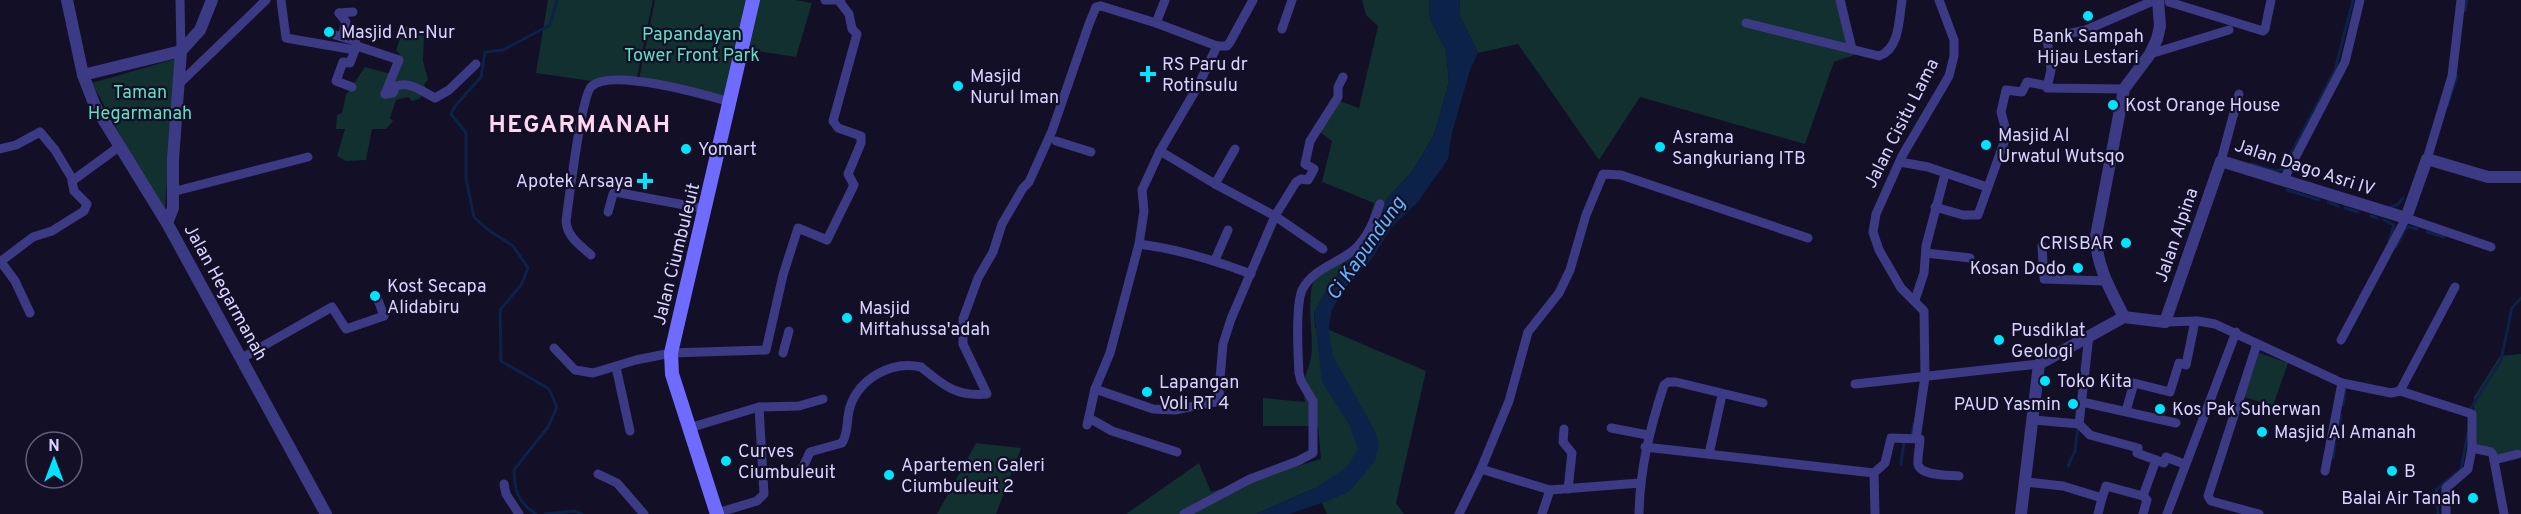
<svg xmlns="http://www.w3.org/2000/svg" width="2521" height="514" font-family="Overpass,sans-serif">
<rect width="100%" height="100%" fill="#130f26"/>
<g fill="#12302f">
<path d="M548 0H653L637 77 591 81 536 73Z"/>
<path d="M655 0H795L812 3 796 57 738 48 728 98 639 79Z"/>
<path d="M1362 0H1429L1430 19 1446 50 1449 82 1434 135 1412 172 1388 197 1372 231 1331 283 1314 312 1315 328 1329 330 1426 371 1396 503 1404 514H1327L1315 488 1256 514H1126L1199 463 1211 492 1321 459 1318 426H1263V398L1305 402C1300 379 1307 377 1311 357 1315 337 1303 291 1318 274 1328 264 1343 259 1353 250 1365 237 1369 220 1374 203L1322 182 1332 141 1318 131 1334 99 1359 108 1378 26 1366 15Z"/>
<path d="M1460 0H1845L1857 54 1834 62 1805 144 1640 97 1599 160 1518 44 1478 53 1459 14Z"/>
<path d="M406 26H410L414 33 424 36 423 61 428 80 424 84 427 91 419 99 412 101 408 97 396 100 390 118 393 121 386 129H372L366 160 346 161 337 156 345 129H336L337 115 342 113 346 95 365 67 387 73 393 70 400 54 396 50 400 39 403 37Z"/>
<path d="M175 59 165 210 136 164 92 83Z"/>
<path d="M2259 353 2288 363 2273 406 2244 397Z"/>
<path d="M2521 354V450L2497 458 2474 447V397L2500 356Z"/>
<path d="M976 443 1021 448 996 514H937Z"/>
</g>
<path fill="#0c2248" d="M1429 0H1460L1459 14 1478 53 1470 70 1452 133 1448 159 1418 202 1392 227 1371 260 1342 291 1331 312 1329 330 1333 356 1375 431 1379 445 1375 461 1350 491 1328 501 1289 514H1256L1315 488 1347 467 1358 449 1350 426 1322 382 1314 312 1331 283 1372 230 1388 197 1412 172 1434 135 1449 82 1446 50 1430 19Z"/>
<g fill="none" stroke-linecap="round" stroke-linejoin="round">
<g stroke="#0c2248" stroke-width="3">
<path d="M2465 11 2467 0"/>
<path d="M2447 106 2457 76"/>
<path d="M2251 164 2276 171 2283 169 2335 70 2353 0"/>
<path d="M2287 190 2319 200"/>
<path d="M2328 202 2338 206"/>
<path d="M2345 208 2358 212"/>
<path d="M2389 208 2397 205 2403 198"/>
<path d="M2371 216 2377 218"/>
<path d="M2384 220 2394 225 2389 240"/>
<path d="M2427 232 2444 237"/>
<path d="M2396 247 2405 229 2409 227 2417 229"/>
<path d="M2343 405 2345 391"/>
<path d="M2471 408 2501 360 2512 308 2521 298"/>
<path d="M2339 425 2341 415"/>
<path d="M1912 435 1914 423"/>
<path d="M2333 458 2335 444"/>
<path d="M1901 464 1904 442 1906 441"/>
<path d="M2068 466 2075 451 2078 426"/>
<path d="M536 514C517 501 515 492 514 470L548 427 557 407 549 389 501 361 500 310 521 285 528 268 513 246 487 229 474 217 466 179V133L451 114 455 106 481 77 485 52 503 50 550 25 557 0"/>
<path d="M545 514 575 511 582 514"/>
<path d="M2438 514 2436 490 2461 469 2468 432"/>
</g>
<g stroke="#3d3a85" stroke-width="9">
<path d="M180 0 181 51"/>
<path d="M281 0 286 38 355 50 357 46 399 60 385 94"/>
<path d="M825 0H841"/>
<path d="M1840 0 1852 49"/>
<path d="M2169 2 2263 31 2265 29 2271 0"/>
<path d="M339 13 346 22 342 37"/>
<path d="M339 13 353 12"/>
<path d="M1156 23 1165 0"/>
<path d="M1746 23 1879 56C1900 49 1899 18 1902 0"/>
<path d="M1282 29 1292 0"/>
<path d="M335 35 355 41 357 46"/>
<path d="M1217 46H1227L1230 42 1253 0"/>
<path d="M2150 54 2229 30"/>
<path d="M181 82 266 0"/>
<path d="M352 87 336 81 343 62 350 63 355 50"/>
<path d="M2124 89 2047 88 2051 70 2047 38 2086 30 2155 0"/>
<path d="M385 94 393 93 396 86C410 81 423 92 435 98L449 90 476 64"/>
<path d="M1056 141 1091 152"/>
<path d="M0 149 16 145 40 132 55 150 73 180"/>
<path d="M1160 151 1215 184 1275 216 1323 249"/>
<path d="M2427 159 2452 76 2461 0"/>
<path d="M2221 161 2239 94"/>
<path d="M1900 162 1928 167 1987 187"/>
<path d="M2284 179 2345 62 2360 0"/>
<path d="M1215 184 1235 149"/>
<path d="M172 192 308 157"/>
<path d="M1935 207 1963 215H1978L2007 134 2001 112 2006 90 2022 92 2027 82 2048 86"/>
<path d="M608 212 613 194 615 192 706 209"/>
<path d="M1139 244C1178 249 1214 260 1251 274"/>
<path d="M2042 246 2044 279 2106 281"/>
<path d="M1926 253 1970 258"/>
<path d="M591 255C580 245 567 237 566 221 569 200 581 98 591 87 610 67 706 95 730 102"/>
<path d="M1215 260 1228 230"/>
<path d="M0 262 33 237 52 231 84 211 87 204 74 191 72 181 120 146"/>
<path d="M1 262 15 281 30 313"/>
<path d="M1915 300 1924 273 1926 246 1945 174"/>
<path d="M2165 322 2198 321 2215 324 2342 383 2391 393 2400 391 2472 414V448L2468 469 2446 488V514"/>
<path d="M2341 340 2406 218 2491 247"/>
<path d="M2257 344 2208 496 2211 501 2259 514"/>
<path d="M554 348 575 370 593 373 636 360 671 353 766 350 783 275 798 228 827 240 854 185 848 174 861 143V136L838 128 833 121 857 34 852 29 849 14 839 1"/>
<path d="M783 353 789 331"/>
<path d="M242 358 332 307 346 329 384 316 378 300"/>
<path d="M616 367 630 431"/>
<path d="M1855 384 2039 364"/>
<path d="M1095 389 1153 409 1175 410 1220 401 1219 390 1223 344 1231 319 1275 216 1296 182 1301 179 1308 180 1314 169 1305 164 1310 141 1338 97V87L1343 77"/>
<path d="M2400 391 2455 287"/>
<path d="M2082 402 2176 423"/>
<path d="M2126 411 2134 383 2170 392 2179 363 2186 365 2195 321"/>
<path d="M1089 418 1112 431 1177 452"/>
<path d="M2034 420 2079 424 2089 335"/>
<path d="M2079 424 2090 435 2138 448 2137 453 2164 463 2166 457 2184 464"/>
<path d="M1087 425 1095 389 1110 353 1139 244 1144 211 1142 190 1160 151 1198 86 1217 46 1156 23 1101 6"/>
<path d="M689 428 759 407"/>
<path d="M1611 428 1648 435"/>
<path d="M1564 429 1563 442 1572 453 1568 489"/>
<path d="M1916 439 1925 377 1924 311 1901 288 1879 250 1873 232 1876 214 1902 156 1949 76 1954 56V40L1939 0"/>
<path d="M1645 447 1874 473 1885 463 1891 438 1920 439C1920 447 1917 457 1918 464 1920 476 1949 475 1959 476"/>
<path d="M2472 448 2491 452 2493 455 2504 514"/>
<path d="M1709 454 1722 395"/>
<path d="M2494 460 2518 454"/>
<path d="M1481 469 1550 490 1640 483"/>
<path d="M2325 471 2342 383"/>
<path d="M1874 473 1875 514"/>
<path d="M598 474 617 483 644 514"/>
<path d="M762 474 796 473 803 467 810 452 842 443C849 432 846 419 850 407 859 379 891 360 921 367 943 385 956 397 987 394L963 344V319L978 278 993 252 1002 224 1023 188 1029 182 1052 131 1089 24 1096 7 1101 6"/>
<path d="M2026 482 2063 486 2102 498 2106 486 2143 496"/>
<path d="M504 484 506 494 519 514"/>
<path d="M717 513 757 501 764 494 759 407 799 406 823 399"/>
<path d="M1184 514 1250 479 1298 461 1313 453V401L1301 381 1299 373C1298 354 1295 307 1302 290 1313 268 1340 263 1356 248 1369 235 1374 220 1380 204"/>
<path d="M1459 514 1481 469 1509 401 1528 332 1559 293 1570 270 1586 215 1603 174 1621 175 1808 238"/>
<path d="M1542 514 1550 490"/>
<path d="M1639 514C1640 468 1650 428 1664 385L1668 382H1676L1763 403"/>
<path d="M2098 514 2102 498"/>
<path d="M2143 514 2147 500 2143 496 2156 460"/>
<path d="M2167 514 2236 332"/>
</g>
<g stroke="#3d3a85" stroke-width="12">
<path d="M67 0 83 75 95 106 167 223 326 514"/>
<path d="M83 75 181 51 200 30 212 0"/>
<path d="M167 223 173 208V159L181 51"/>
<path d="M2124 317C2111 291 2096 266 2096 236L2124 89 2150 54 2157 39 2160 26 2158 0"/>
<path d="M2021 514 2039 364 2124 317 2165 322 2221 161 2406 218 2427 159 2488 177H2521"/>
</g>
<path stroke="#6f6bff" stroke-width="14" d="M717 514 672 374 671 353 753 0"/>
</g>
<g fill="#00e5ff" stroke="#130f26" stroke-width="2">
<circle cx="2088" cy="16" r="6"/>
<circle cx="329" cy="32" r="6"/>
<path d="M1145 65h6v6h6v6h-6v6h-6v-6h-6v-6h6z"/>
<circle cx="958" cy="86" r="6"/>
<circle cx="2113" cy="105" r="6"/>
<circle cx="1986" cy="145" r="6"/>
<circle cx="1660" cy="147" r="6"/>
<circle cx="686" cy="149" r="6"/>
<path d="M642 172h6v6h6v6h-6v6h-6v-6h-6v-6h6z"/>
<circle cx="2126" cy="243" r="6"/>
<circle cx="2078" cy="268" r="6"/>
<circle cx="375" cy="296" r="6"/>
<circle cx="847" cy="318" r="6"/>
<circle cx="1999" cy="340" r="6"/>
<circle cx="2045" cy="381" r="6"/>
<circle cx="1147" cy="392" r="6"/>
<circle cx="2073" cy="404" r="6"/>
<circle cx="2160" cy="409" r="6"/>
<circle cx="2262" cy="432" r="6"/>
<circle cx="726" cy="461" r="6"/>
<circle cx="2392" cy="471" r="6"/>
<circle cx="889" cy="475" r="6"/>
<circle cx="2473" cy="498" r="6"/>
</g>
<g text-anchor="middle" stroke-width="4.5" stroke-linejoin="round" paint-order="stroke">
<g font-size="18" fill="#d9d4ff" stroke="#130f26" text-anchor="start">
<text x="341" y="38">Masjid An-Nur</text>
<text x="2088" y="42" text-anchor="middle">Bank Sampah<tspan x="2088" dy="21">Hijau Lestari</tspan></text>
<text x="1162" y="70">RS Paru dr<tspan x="1162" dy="21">Rotinsulu</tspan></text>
<text x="970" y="82">Masjid<tspan x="970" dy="21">Nurul Iman</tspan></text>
<text x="2125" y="111">Kost Orange House</text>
<text x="1998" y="141">Masjid Al<tspan x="1998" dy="21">Urwatul Wutsqo</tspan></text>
<text x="1672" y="143">Asrama<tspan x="1672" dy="21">Sangkuriang ITB</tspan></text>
<text x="698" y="155">Yomart</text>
<text x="633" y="187" text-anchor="end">Apotek Arsaya</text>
<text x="2114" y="249" text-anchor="end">CRISBAR</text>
<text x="2066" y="274" text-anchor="end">Kosan Dodo</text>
<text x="387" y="292">Kost Secapa<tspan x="387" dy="21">Alidabiru</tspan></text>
<text x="859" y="314">Masjid<tspan x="859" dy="21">Miftahussa'adah</tspan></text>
<text x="2011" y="336">Pusdiklat<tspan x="2011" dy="21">Geologi</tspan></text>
<text x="2057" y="387">Toko Kita</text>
<text x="1159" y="388">Lapangan<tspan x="1159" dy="21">Voli RT 4</tspan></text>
<text x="2061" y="410" text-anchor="end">PAUD Yasmin</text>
<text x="2172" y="415">Kos Pak Suherwan</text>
<text x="2274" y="438">Masjid Al Amanah</text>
<text x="738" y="457">Curves<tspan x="738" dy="21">Ciumbuleuit</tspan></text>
<text x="901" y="471">Apartemen Galeri<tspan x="901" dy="21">Ciumbuleuit 2</tspan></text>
<text x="2404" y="477">B</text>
<text x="2461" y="504" text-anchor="end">Balai Air Tanah</text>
</g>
<g font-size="18" fill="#5fe0c0" stroke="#130f26">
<text x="692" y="40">Papandayan<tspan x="692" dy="21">Tower Front Park</tspan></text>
<text x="140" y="98">Taman<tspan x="140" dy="21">Hegarmanah</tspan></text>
</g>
<g font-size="18" fill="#d9d4ff" stroke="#130f26">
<text transform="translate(1901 123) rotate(-63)" y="6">Jalan Cisitu Lama</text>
<text transform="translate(2305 167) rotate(18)" y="6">Jalan Dago Asri IV</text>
<text transform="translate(2176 235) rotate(-71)" y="6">Jalan Alpina</text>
<text transform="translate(676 254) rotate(-76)" y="6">Jalan Ciumbuleuit</text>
<text transform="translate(226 292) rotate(61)" y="6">Jalan Hegarmanah</text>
</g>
<g font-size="20" font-style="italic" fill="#62b6ff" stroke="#130f26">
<text transform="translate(1365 248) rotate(-55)" y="7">Ci Kapundung</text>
</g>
<g font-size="24" font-weight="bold" letter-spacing="1.5" fill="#ffd6f0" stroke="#130f26">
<text x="580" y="132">HEGARMANAH</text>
</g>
</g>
<g transform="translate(54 460)"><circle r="28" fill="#130f26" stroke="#625e7d" stroke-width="1.5"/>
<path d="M0-4.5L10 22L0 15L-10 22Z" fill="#00e5ff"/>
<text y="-9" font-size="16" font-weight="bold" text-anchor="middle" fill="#d9d4ff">N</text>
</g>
</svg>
